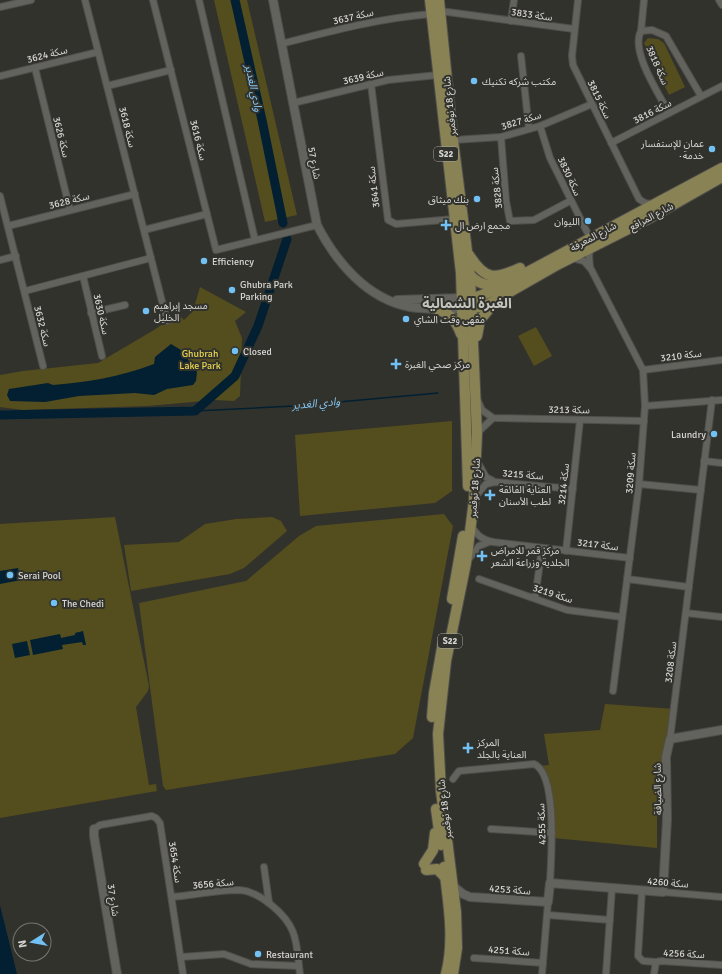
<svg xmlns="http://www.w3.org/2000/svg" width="722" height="974" font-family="Signika,'Noto Sans Arabic',sans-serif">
<rect width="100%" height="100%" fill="#32322d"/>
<g fill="#544d1d">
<path d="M214 0H247L297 215 265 222Z"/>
<path d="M648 38 658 39 664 43 685 87 669 95 644 43Z"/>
<path d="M200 287 246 312 235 321 242 338 240 396 234 401 215 400 148 406 23 410 0 407V375L23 371 98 363 154 330 178 314 184 320 193 311Z"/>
<path d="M536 327 552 356 534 366 518 336Z"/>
<path d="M452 421V491L435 503 300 516 295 435Z"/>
<path d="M444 514 453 526 413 738 395 754 166 790 163 786 139 603 246 581 299 536 316 526Z"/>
<path d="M115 517 149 686 148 691 136 707 149 785 156 784 157 791 0 818V524Z"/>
<path d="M272 517 281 521 287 531 244 568 230 574 131 591 124 545 179 542 205 524 236 519Z"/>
<path d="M605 704 674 709 666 757 657 783V848L553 838 551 801 540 766 549 765 544 734 600 730Z"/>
</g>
<g fill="#022032">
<path d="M171 344 181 350 197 372 196 381 193 385 167 389 154 395 135 393 79 396 45 402 10 401 7 395 9 389 48 383 53 385C89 382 120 377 154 364L155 357Z"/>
<path d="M18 568 21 580 0 584V571Z"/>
<path d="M83 631 86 645H83L82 642 62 645 63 649 33 655 30 640 60 634 61 638 75 635V633Z"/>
<path d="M27 641 30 655 15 658 12 644Z"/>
<path d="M0 905 17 974H0Z"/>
</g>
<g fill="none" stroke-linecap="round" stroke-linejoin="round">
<path stroke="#022032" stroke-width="1.5" d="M195 411 294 406 438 393"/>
<g stroke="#022032" stroke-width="9">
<path d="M235 0 262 120 283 223"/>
<path d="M0 415 195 411 235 376 258 326 287 239"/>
</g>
<defs>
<g id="minor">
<path d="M85 0 167 321"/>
<path d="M153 0 216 250 317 225"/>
<path d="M199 0 255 240"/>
<path d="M578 0 572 56 573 65 639 199 645 203 651 204"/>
<path d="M644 0 641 31C630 51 659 94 669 113"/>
<path d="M719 0 722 5"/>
<path d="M0 7 31 0"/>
<path d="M440 11 574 29"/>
<path d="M511 21 514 0"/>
<path d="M641 31 652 30 666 36 701 96"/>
<path d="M281 44C331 31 380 18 431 14"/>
<path d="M521 56 529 129"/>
<path d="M35 68 70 210"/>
<path d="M0 76 98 52"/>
<path d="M371 84 388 220 396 224 454 219"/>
<path d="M107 86 171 70"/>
<path d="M293 103 388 80 438 75"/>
<path d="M540 126 550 158 587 232"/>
<path d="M501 137 506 201 510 221 534 220 570 201"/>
<path d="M453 140 501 137 540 126 592 104"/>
<path d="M611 143 722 86"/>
<path d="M0 196 43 366"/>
<path d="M8 226 135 194"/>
<path d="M144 230 207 214"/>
<path d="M590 249 589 256 590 267"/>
<path d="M572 258 584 261 591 269 643 370 645 406 639 484 613 691"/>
<path d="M0 260 16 256"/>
<path d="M83 276 102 356"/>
<path d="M25 291 151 258"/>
<path d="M91 313 125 305"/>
<path d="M643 370 722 360"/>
<path d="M478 401 482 410 493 418 644 421"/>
<path d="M645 406 722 400"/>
<path d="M477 433 493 418"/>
<path d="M704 461 722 463"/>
<path d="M478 463 486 477 495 482"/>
<path d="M639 484 701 490"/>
<path d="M475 497 486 484 495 482 573 489"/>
<path d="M471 526C478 536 481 539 493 542L630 558"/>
<path d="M566 551 580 420"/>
<path d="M468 560 479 546 489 542"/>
<path d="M479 579 567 610 622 617"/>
<path d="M627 579 689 587"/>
<path d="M535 598 542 548"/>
<path d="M686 613 722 617"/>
<path d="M670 739 712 400"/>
<path d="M453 779 459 771 534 764C558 774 551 859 550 883"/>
<path d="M94 829 100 825 152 816 156 818 160 823 183 974"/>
<path d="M491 829 552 833"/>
<path d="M264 867 269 903"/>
<path d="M642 890 638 956 643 961 656 962"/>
<path d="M663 892 722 897"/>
<path d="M172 897C194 895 217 890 239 890 259 891 286 914 293 932 298 945 298 960 300 974"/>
<path d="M548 915 610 920"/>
<path d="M181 957 224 954 251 964 299 966"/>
<path d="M474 958 543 963"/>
<path d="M542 974 548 902"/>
<path d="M606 974 612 888"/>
<path d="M654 974 656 962 662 961 722 965"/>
</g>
<g id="tertiary">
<path d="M273 0 317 225C336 262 367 299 410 307 427 310 445 308 462 309"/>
<path d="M397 300 462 298"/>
<path d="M94 829V836L117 974"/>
<path d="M453 886 463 894 470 897 548 902 550 883 663 892 667 819 666 757 670 739 722 730"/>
</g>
<g id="primary">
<path d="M430 0 461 273 468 486"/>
<path d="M439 0 453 140 470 275 477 433 474 500 466 563 446 661 438 734 441 791 456 912 457 948 453 974"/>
<path d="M469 255C485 280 494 280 520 268"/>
<path d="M470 275C479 285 489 287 501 283"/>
<path d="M466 298 477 297 492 291 722 168"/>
<path d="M434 308C449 313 455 318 461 334"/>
<path d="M466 309 485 306 557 265 650 218 722 177"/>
<path d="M477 336 480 320 494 303"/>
<path d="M452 599 463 536"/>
<path d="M432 717 434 693 443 642"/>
<path d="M436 809 441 845"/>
<path d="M424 864 433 850 435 833"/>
<path d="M444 867C448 902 455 939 446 974"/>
<path d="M426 870 437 869 445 877"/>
</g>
</defs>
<use href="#minor" stroke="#4f4e4b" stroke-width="8"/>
<use href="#tertiary" stroke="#4f4e4b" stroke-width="10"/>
<use href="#primary" stroke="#4f4e4b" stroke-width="12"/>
<use href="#minor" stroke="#63635e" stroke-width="6"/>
<use href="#tertiary" stroke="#63635e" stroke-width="8"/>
<use href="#primary" stroke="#898255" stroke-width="10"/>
</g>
<g fill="#71c1f5" stroke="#32322d" stroke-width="1.5">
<circle cx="474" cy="81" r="4"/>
<circle cx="712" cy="149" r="4"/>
<circle cx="477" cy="199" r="4"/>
<circle cx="588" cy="221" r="4"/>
<path d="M444 219h4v4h4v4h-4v4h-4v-4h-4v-4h4z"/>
<circle cx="204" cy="261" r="4"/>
<circle cx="232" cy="290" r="4"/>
<circle cx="146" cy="311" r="4"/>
<circle cx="406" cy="319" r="4"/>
<circle cx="235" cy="351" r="4"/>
<path d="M394 358h4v4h4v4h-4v4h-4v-4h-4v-4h4z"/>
<circle cx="714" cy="434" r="4"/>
<path d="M488 489h4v4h4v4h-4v4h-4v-4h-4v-4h4z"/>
<path d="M480 550h4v4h4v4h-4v4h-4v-4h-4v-4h4z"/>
<circle cx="10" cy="575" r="4"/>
<circle cx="54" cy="603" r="4"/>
<path d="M466 742h4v4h4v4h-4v4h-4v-4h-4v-4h4z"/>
<circle cx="258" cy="954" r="4"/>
</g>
<g text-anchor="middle" stroke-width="4" stroke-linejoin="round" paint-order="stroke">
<g fill="#32322d" stroke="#a5a4a1" stroke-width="1">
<rect x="434" y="147" width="24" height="14" rx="3"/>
<rect x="438" y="634" width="24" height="14" rx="3"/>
</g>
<g font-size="9" font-weight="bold" fill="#d6d5d3">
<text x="446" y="157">S22</text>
<text x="450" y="644">S22</text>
</g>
<g font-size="10" fill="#d6d5d3" stroke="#32322d">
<text transform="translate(532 14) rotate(8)" y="4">سكة 3833</text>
<text transform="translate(353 16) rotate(-13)" y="4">سكة 3637</text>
<text transform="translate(47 54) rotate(-14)" y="4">سكة 3624</text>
<text transform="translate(658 65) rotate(66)" y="4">سكة 3818</text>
<text transform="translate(363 76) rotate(-13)" y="4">سكة 3639</text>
<text transform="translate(600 99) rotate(64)" y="4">سكة 3815</text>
<text transform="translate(449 106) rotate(-96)" y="4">شارع 18 نوفمبر</text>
<text transform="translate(652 111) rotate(-27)" y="4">سكة 3816</text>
<text transform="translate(521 120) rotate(-17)" y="4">سكة 3827</text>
<text transform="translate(128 127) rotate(76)" y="4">سكة 3618</text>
<text transform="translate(62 137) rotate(76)" y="4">سكة 3626</text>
<text transform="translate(199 140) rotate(76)" y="4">سكة 3616</text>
<text transform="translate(315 163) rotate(79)" y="4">شارع 57</text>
<text transform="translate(570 176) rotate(65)" y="4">سكة 3830</text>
<text transform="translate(373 187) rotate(-97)" y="4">سكة 3641</text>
<text transform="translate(496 188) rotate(-96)" y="4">سكة 3828</text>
<text transform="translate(69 200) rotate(-14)" y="4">سكة 3628</text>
<text transform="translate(651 216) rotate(-28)" y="4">شارع المرافع</text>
<text transform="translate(593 236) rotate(-28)" y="4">شارع المعرفة</text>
<text transform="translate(102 314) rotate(77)" y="4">سكة 3630</text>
<text transform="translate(43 326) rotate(76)" y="4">سكة 3632</text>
<text transform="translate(681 355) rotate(-7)" y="4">سكة 3210</text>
<text transform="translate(569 409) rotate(1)" y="4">سكة 3213</text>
<text transform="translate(630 473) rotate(-85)" y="4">سكة 3209</text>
<text transform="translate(523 474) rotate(5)" y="4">سكة 3215</text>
<text transform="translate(563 484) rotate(-84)" y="4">سكة 3214</text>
<text transform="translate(474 488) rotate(-86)" y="4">شارع 18 نوفمبر</text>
<text transform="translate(598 544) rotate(7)" y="4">سكة 3217</text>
<text transform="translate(553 593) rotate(18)" y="4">سكة 3219</text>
<text transform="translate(670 662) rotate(-83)" y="4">سكة 3208</text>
<text transform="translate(657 789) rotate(-91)" y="4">شارع الضيافة</text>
<text transform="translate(444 809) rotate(-97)" y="4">شارع 18 نوفمبر</text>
<text transform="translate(541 824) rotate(-92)" y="4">سكة 4255</text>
<text transform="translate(176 862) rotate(81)" y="4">سكة 3654</text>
<text transform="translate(668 882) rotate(5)" y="4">سكة 4260</text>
<text transform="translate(213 883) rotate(-5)" y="4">سكة 3656</text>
<text transform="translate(510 889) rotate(4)" y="4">سكة 4253</text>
<text transform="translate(114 900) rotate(81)" y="4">شارع 37</text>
<text transform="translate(509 950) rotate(4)" y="4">سكة 4251</text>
<text transform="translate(684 953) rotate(3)" y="4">سكة 4256</text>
</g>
<g font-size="10" fill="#d6d5d3" stroke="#32322d" text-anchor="start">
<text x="482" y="85">مكتب شركه تكنيك</text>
<text x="704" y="147" text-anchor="end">عمان للإستفسار<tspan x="704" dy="12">-خدمة</tspan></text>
<text x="469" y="203" text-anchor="end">بنك ميثاق</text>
<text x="580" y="225" text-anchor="end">الليوان</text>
<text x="455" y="229">مجمع ارض ال</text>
<text x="212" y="265">Efficiency</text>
<text x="240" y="288">Ghubra Park<tspan x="240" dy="12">Parking</tspan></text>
<text x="154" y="309">مسجد إبراهيم<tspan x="154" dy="12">الخليل</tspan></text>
<text x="414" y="323">مقهى وقت الشاي</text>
<text x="243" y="355">Closed</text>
<text x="405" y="368">مركز صحي الغبرة</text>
<text x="706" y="438" text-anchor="end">Laundry</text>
<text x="499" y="493">العناية الفائقة<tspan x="499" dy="12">لطب الأسنان</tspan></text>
<text x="491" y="554">مركز قمر للامراض<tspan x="491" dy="12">الجلدية وزراعة الشعر</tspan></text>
<text x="18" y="579">Serai Pool</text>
<text x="62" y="607">The Chedi</text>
<text x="477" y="746">المركز<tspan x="477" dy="12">العناية بالجلد</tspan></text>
<text x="266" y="958">Restaurant</text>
</g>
<g font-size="10" fill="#ead54f" stroke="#32322d">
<text x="200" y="357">Ghubrah<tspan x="200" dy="12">Lake Park</tspan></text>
</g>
<g font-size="11" font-style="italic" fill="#85c7f2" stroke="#32322d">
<text transform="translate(254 88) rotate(78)" y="4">وادي الغدير</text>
<text transform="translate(316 403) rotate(-5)" y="4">وادي الغدير</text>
</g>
<g font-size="14" font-weight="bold" fill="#c4c4be" stroke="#32322d">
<text x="467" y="308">الغبرة الشمالية</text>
</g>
</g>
<g transform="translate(32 942) rotate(259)"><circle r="19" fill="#32322d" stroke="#74736f"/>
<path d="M0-3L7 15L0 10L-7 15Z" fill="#71c1f5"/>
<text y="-6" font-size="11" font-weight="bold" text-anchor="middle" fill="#d6d5d3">N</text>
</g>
</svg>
